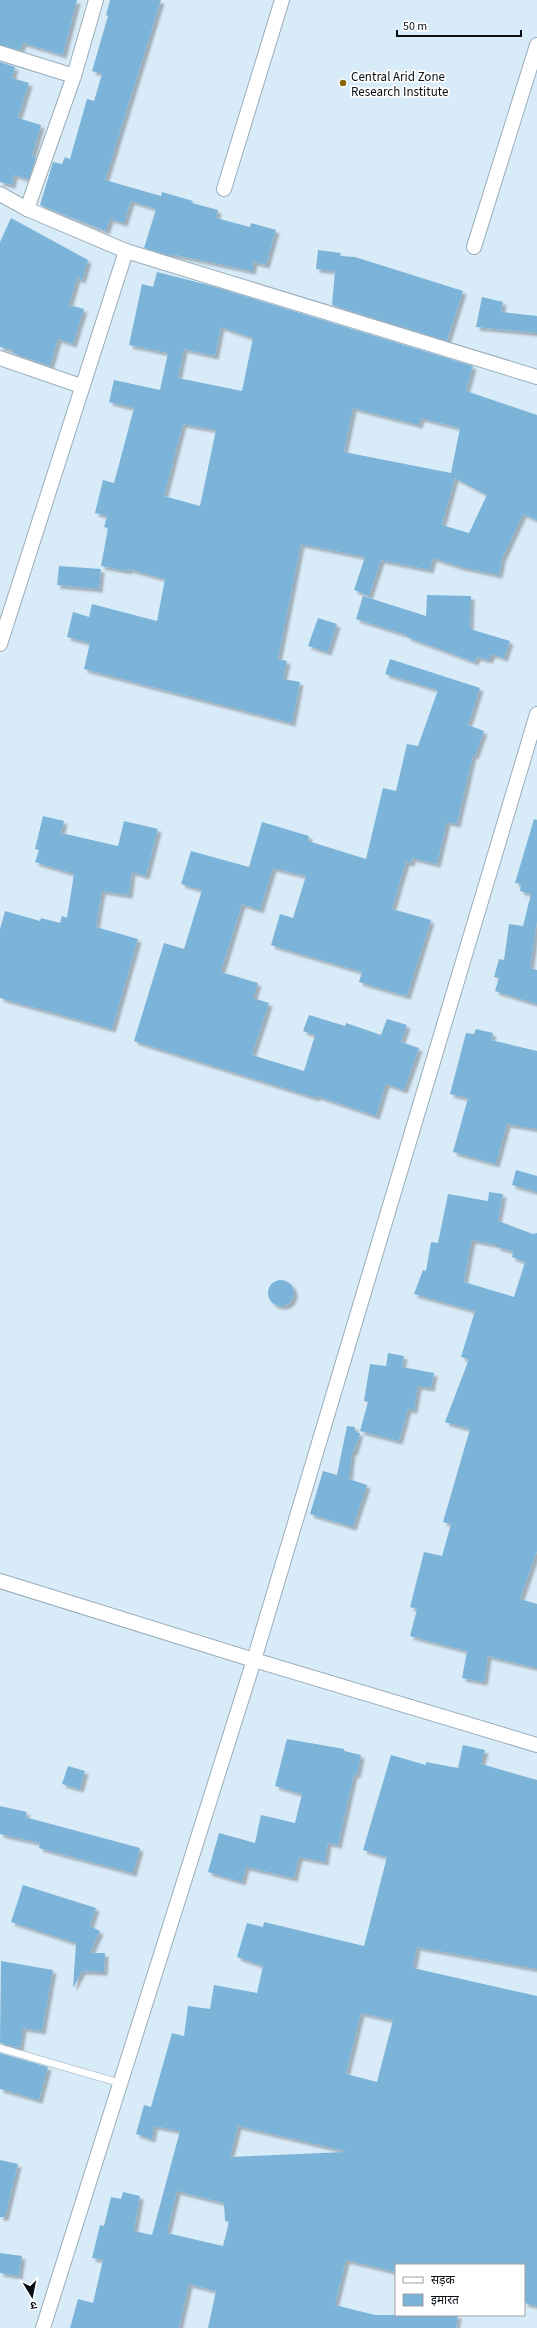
<svg xmlns="http://www.w3.org/2000/svg" width="537" height="2328" font-family="'Source Sans 3','Noto Sans Devanagari',sans-serif">
<defs>
<filter id="shadow"><feDropShadow dx="3.5" dy="3.5" stdDeviation="1" flood-color="#0004"/></filter>
</defs>
<rect width="100%" height="100%" fill="#d8ebf8"/>
<g fill="#7bb4d9" fill-rule="evenodd" filter="url(#shadow)">
<path d="M0 0H77L63 55 23 43 20 50 0 45Z"/>
<path d="M110 0H161L105 180 161 196 162 192 193 201 192 203 218 210 216 218 250 227 251 223 276 230 266 265 254 262 252 271 171 254V256L144 248 156 209 131 201 124 223 110 219 106 231 40 205 53 162 62 164 65 157 70 159 87 99 94 101 102 74 92 71 108 16 106 15Z"/>
<path d="M0 62 15 67 12 78 29 83 18 118 41 125 32 156 36 157 29 179 14 175 12 185 0 182Z"/>
<path d="M11 218 88 260 82 280 77 278 69 305 84 309 73 344 58 339 50 366 12 353 13 350 0 347V242Z"/>
<path d="M318 250 341 253 340 256 355 257 463 291 447 341 332 305 335 271 316 269Z"/>
<path d="M157 272 212 286 473 366 466 391 537 415V520L523 514 502 559 499 575 461 567 433 558 430 570 381 560 369 596 354 590 365 557 301 544 278 659 287 661 283 679 300 682 292 723 84 669 90 643 67 637 73 612 89 617 92 604 157 621 165 579 129 569 128 571 101 566 108 528 104 527 107 516 95 513 103 480 114 483 134 408 109 402 114 380 160 390 168 353 129 345 142 284 153 287ZM221 327 253 338 242 391 178 378 184 349 215 356ZM353 408 419 425 421 418 460 428 451 473 344 452ZM183 424 216 430 200 506 164 496ZM455 478 487 495 469 533 442 525Z"/>
<path d="M482 297 503 302 501 312 537 316V333L476 327Z"/>
<path d="M59 566 101 569 99 589 57 585Z"/>
<path d="M427 595 471 596 470 629 510 641 504 658 492 654 489 660 477 657 475 662 407 637V635L356 619 363 596 426 616Z"/>
<path d="M318 618 337 624 328 652 308 646Z"/>
<path d="M390 659 480 688 468 725 484 731 475 756 473 755 457 824 447 822 437 864 412 858 411 863 406 862 392 909 431 920 407 996 359 982 362 972 271 945 280 914 293 918 306 876 273 868 260 910 242 904 221 972 258 983 253 998 269 1003 252 1055 304 1071 315 1035 303 1031 309 1015 345 1026 346 1023 381 1035 387 1019 407 1025 401 1042 419 1048 404 1090 386 1084 376 1116 317 1096 316 1098 134 1041 164 943 184 949 202 890 181 884 191 851 249 867 262 822 309 836 308 841 366 859 383 788 396 791 407 744 418 746 438 690 385 674Z"/>
<path d="M43 816 64 821 61 833 118 846 124 821 158 829 146 876 132 872 129 895 102 891 96 927 138 939 112 1029 0 998V929L5 911 40 921 41 918 60 923 62 916 67 918 74 874 35 862 39 850 35 849Z"/>
<path d="M534 819 537 820V921L530 968 537 970V1004L495 991 499 978 494 977 499 959 504 960 509 924 523 926 531 894 520 891 521 884 515 883Z"/>
<path d="M476 1029 493 1033 491 1040 537 1051V1129L507 1124 496 1164 453 1152 468 1098 450 1094 466 1033 474 1034Z"/>
<path d="M516 1170 537 1176V1192L512 1185Z"/>
<path d="M489 1192 503 1194 498 1221 533 1234 537 1233V1551L520 1599 537 1604V1668L488 1656 484 1682 462 1678 467 1651 410 1636 417 1609 410 1607 424 1552 442 1556 451 1524 443 1522 470 1429 445 1422 469 1359 461 1357 475 1311 414 1294 423 1270 426 1271 431 1242 438 1243 448 1194 488 1201ZM472 1240 497 1245V1247L513 1251 512 1257 525 1262 514 1297 464 1282Z"/>
<circle cx="281" cy="1293" r="13"/>
<path d="M388 1353 404 1356 402 1367 434 1373 431 1388 418 1386 414 1410 408 1409 399 1441 360 1431 368 1402 364 1401 370 1364 386 1366Z"/>
<path d="M347 1426 355 1427V1432L360 1433 354 1452H352L349 1479 367 1485 353 1527 310 1514 323 1471 337 1475Z"/>
<path d="M287 1739 344 1749V1751L361 1755 357 1775 354 1774 338 1845 328 1843 325 1862 299 1857 294 1878 246 1867 242 1882 208 1872 219 1833 255 1843 261 1815 295 1823 302 1794 275 1786Z"/>
<path d="M463 1745 485 1750 481 1764 537 1780V1969L417 1947 413 1968 537 1996V2306L524 2303V2265H396V2272L346 2260 335 2305 375 2315H458L456 2328H208L216 2291 189 2284 179 2328H70L78 2299 93 2303 103 2260 92 2258 100 2225 104 2226 111 2197 121 2199 123 2192 140 2196 134 2231 152 2235 180 2131 154 2126 152 2139 136 2134 144 2105 151 2107 172 2033 184 2036 188 2006 210 2009 214 1985 257 1993 263 1966 237 1957 247 1923 263 1927 264 1922 364 1946 387 1857 363 1850 391 1755 426 1765V1762L458 1768ZM361 2013 393 2020 377 2082 346 2074ZM238 2126 345 2151V2152L230 2157ZM177 2191 224 2203 225 2221 229 2222 223 2246 167 2233Z"/>
<path d="M68 1766 85 1771 80 1789 62 1784Z"/>
<path d="M0 1806 27 1812 25 1817 140 1848 133 1873 39 1848 40 1843 0 1834Z"/>
<path d="M23 1885 96 1908 90 1926 100 1931 90 1953H105L104 1972 82 1971 73 1988 76 1943 11 1922Z"/>
<path d="M1 1961 53 1970 42 2031 23 2028 20 2048 0 2043Z"/>
<path d="M0 2053 48 2067 39 2100 0 2089Z"/>
<path d="M0 2160 18 2164 5 2217H0Z"/>
<path d="M0 2253 22 2256 19 2276 0 2273Z"/>
</g>
<g fill="none" stroke-linecap="round" stroke-linejoin="round">
<defs>
<path id="service" d="M0 2048 120 2083"/>
<g id="minor">
<path d="M0 53 74 76"/>
<path d="M224 189 282 0"/>
<path d="M0 194 27 209 126 251 537 377"/>
<path d="M27 209 74 76 96 0"/>
<path d="M474 247 537 45"/>
<path d="M0 358 81 386"/>
<path d="M0 644 126 251"/>
<path d="M537 714 254 1660 537 1745"/>
<path d="M0 1581 254 1660 43 2328"/>
</g>
</defs>
<use href="#service" stroke="#9badba" stroke-width="8"/>
<use href="#minor" stroke="#9badba" stroke-width="16"/>
<use href="#service" stroke="#fff" stroke-width="7"/>
<use href="#minor" stroke="#fff" stroke-width="14"/>
</g>
<circle fill="#886805" stroke="#fff" stroke-width="1.5" cx="343" cy="83" r="4"/>
<g text-anchor="middle" stroke-width="3.5" stroke-linejoin="round" paint-order="stroke">
<g font-size="13" fill="#090f14" stroke="#fff" text-anchor="start">
<text x="351" y="81">Central Arid Zone<tspan x="351" dy="15">Research Institute</tspan></text>
</g>
</g>
<rect x="395" y="2264" width="130" height="52" fill="#ffffff" stroke="#9d9fa1"/>
<rect x="403" y="2277" width="20" height="6" fill="#ffffff" stroke="#9d9fa1"/>
<text x="431" y="2284" font-size="12" fill="#090f14">सड़क</text>
<rect x="403" y="2294" width="20" height="12" fill="#7bb4d9" stroke="#9d9fa1"/>
<text x="431" y="2304" font-size="12" fill="#090f14">इमारत</text>
<g transform="translate(32 2296) rotate(170)" stroke="#ffffff" stroke-width="3" paint-order="stroke">
<path d="M0-3L7 15L0 10L-7 15Z" fill="#090f14"/>
<text y="-6" font-size="11" font-weight="bold" text-anchor="middle" fill="#090f14">उ</text>
</g>
<path d="M397 30v6h124v-6" fill="none" stroke="#090f14" stroke-width="2"/>
<text x="403" y="30" font-size="12" fill="#090f14" stroke="#ffffff" stroke-width="3" paint-order="stroke">50 m</text>
</svg>
